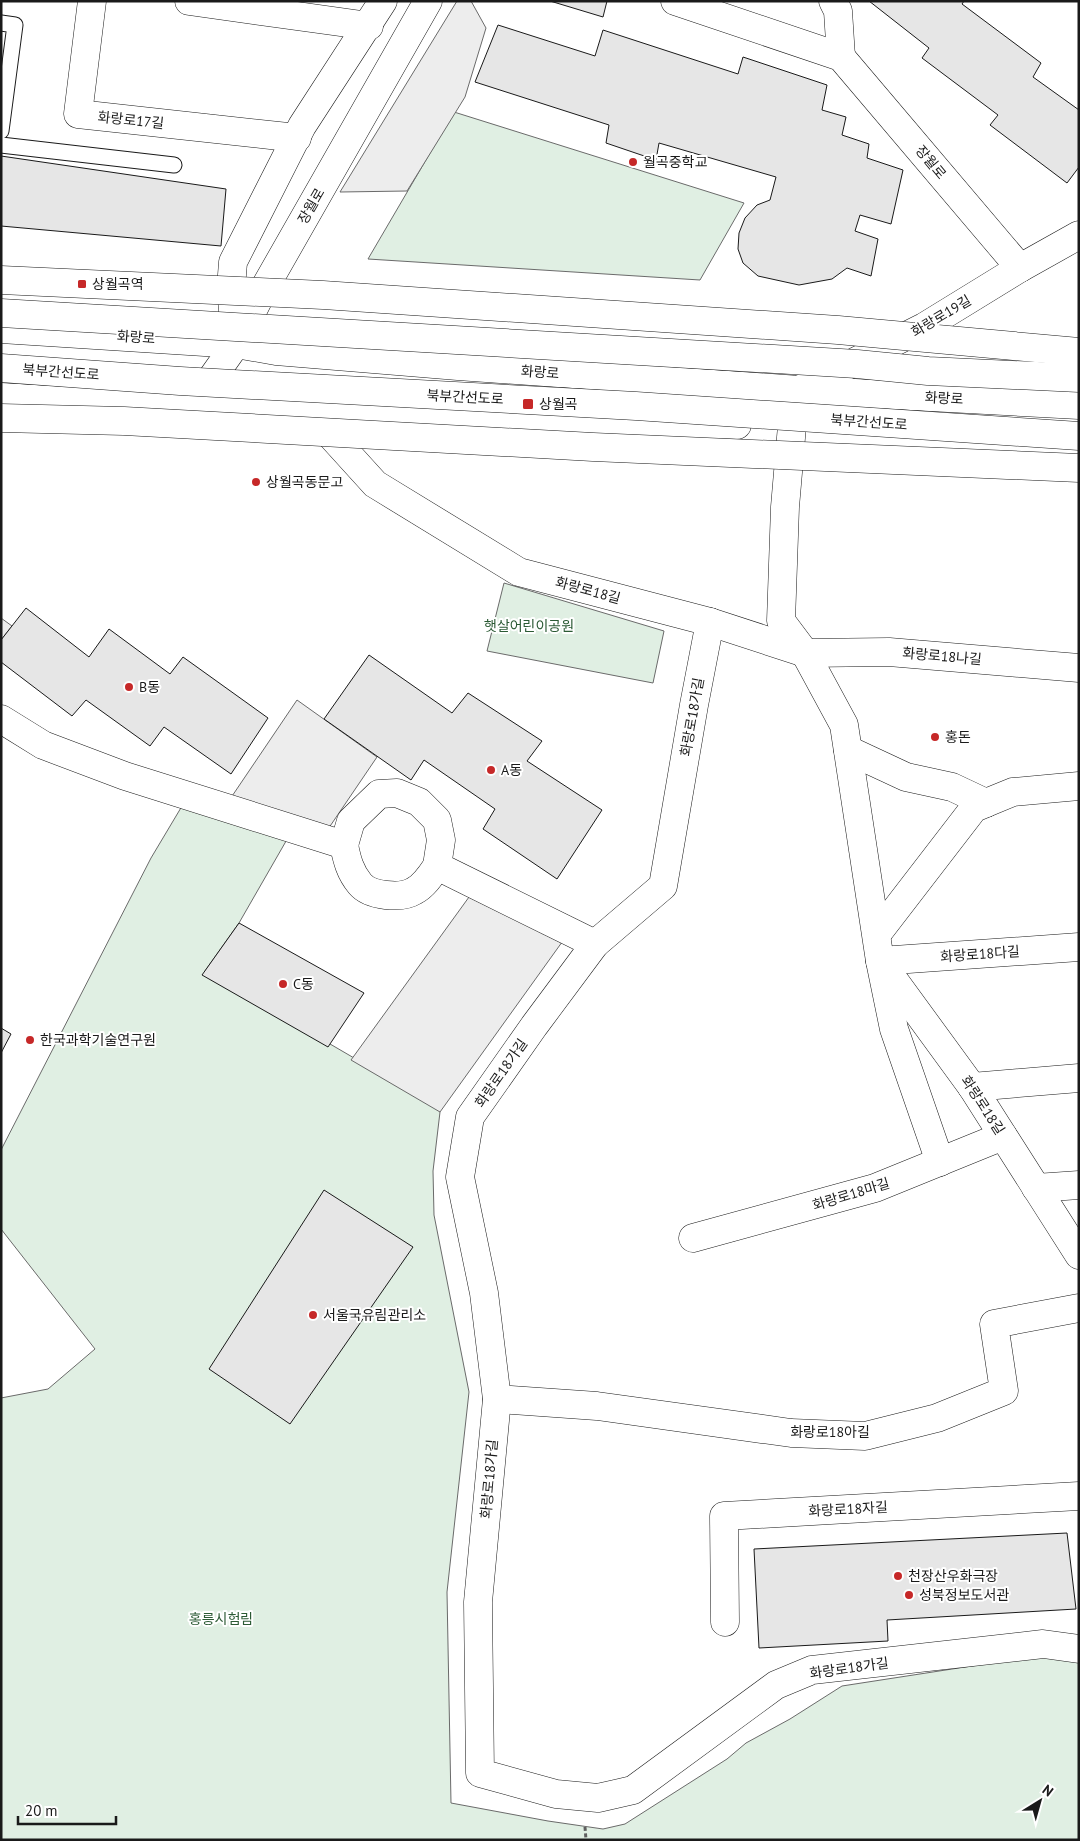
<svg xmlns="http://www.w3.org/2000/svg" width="1080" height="1841" font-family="'PT Sans','Noto Sans KR',sans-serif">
<rect width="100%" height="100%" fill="#fff"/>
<g fill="#e0efe3" stroke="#6a6a6a">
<path d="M454 112 744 203 700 280 368 259Z"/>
<path d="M504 583 664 631 653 683 487 651Z"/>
<path d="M188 796 293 829 239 923 205 971 438 1107V1110L440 1112 433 1171 434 1215 469 1392 447 1592 451 1803 548 1821 603 1829 625 1824 727 1759 746 1743 790 1719 842 1686 1043 1655 1079 1661V1840H1V1398L48 1389 95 1349 1 1229V1150L151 858Z"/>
</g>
<g fill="#ededed" stroke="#6a6a6a">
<path d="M457 1H471L486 28 465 97 407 191 340 192Z"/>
<path d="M1 618 12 626 1 640Z"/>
<path d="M297 700 377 757 322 838 224 808Z"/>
<path d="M477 886 570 931 440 1112 351 1060Z"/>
</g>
<g fill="#e6e6e6" stroke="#1a1a1a">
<path d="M550 1H607L603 17Z"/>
<path d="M869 1H964L962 4 1041 63 1033 77 1079 110V167L1067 183 990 125 998 115 922 58 929 48Z"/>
<path d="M498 25 595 56 603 30 738 74 743 57 827 85 822 110 846 117 842 135 869 144 867 158 903 170 891 224 860 215 855 231 878 239 871 276 847 268 832 279 799 285 758 276 743 263 738 249 739 233 745 218 757 205 770 200 776 177 659 143 656 160 606 143 609 125 475 82Z"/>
<path d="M1 156 226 189 221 246 1 226Z"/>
<path d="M26 608 89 657 109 629 170 674 183 657 268 718 231 774 164 727 150 746 86 700 72 716 1 662V640Z"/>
<path d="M369 655 452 713 468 693 542 741 527 761 602 810 557 879 483 829 495 809 424 760 411 780 324 719Z"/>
<path d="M239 923 364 993 328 1047 202 975Z"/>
<path d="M1 1028 11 1034 1 1053Z"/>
<path d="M324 1190 413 1247 290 1424 209 1369Z"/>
<path d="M1067 1533 1076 1609 887 1620 888 1641 759 1648 754 1549Z"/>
</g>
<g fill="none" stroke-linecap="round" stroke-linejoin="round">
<defs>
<g id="lane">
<path d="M1 23 15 25 1 131"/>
<path d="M1 145 174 165"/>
</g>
<g id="street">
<path d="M92 1 78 114 297 138"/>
<path d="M189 1 369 26"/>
<path d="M675 1 841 57 1020 268"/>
<path d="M833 1 838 11 841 57"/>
<path d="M236 344 231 288 233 262 302 126 383 1"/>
<path d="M316 419 375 484 519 572 710 622 805 653 889 652 1079 668"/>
<path d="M792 426 785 507 781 621 805 653 844 725 880 961 972 1087 1079 1255"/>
<path d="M710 622 694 705 663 886 595 944 534 1026 470 1117 460 1177 484 1293 497 1399 478 1602 480 1773 556 1794 598 1798 633 1790 776 1685 812 1670 1043 1644 1079 1649"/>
<path d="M1 719 43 745 125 776 344 845 351 821 379 794 397 793 419 802 437 820 441 840 437 866 595 944"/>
<path d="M848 750 906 777 952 787 986 803 1013 792 1079 786"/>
<path d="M344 845C347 860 350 872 360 884 370 896 401 899 414 891 424 886 431 875 437 866"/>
<path d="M877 934 974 808 986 803"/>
<path d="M972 1087 1079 1078"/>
<path d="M940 1162 894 1029 880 961 1079 947"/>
<path d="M1036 1188 1079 1185"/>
<path d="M693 1238 875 1188 1003 1136"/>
<path d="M497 1399 597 1406 791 1433 865 1436 937 1418 1004 1391 994 1324 1079 1308"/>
<path d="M725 1622 724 1516 1079 1496"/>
</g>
<g id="secondary">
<path d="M799 390 924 327 1020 268 1079 235"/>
<path d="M197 399 236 344 261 294 428 1"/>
</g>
<g id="primary">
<path d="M1 329 236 344 276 351 458 366 799 390 1079 405"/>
<path d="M1 397 312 415 457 420 737 425"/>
</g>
</defs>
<use href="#lane" stroke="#1a1a1a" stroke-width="17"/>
<use href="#street" stroke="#1a1a1a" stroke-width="29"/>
<use href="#secondary" stroke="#1a1a1a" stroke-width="29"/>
<use href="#primary" stroke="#1a1a1a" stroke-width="29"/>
<path stroke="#5f5f5f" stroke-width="3" stroke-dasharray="4 2.5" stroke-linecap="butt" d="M585 1827 586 1840"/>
<use href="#lane" stroke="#fff" stroke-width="15"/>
<use href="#street" stroke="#fff" stroke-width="28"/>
<use href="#secondary" stroke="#fff" stroke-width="28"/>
<use href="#primary" stroke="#fff" stroke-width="28"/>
<defs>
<g id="highway-bridge">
<path d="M1 280 323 295 838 330 1079 352"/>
<path d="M1 313 857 364 928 371 1079 378"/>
<path d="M1 368 180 381 636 406 1079 436"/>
<path d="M1 418 124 421 593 447 1079 468"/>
</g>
</defs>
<use href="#highway-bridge" stroke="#1a1a1a" stroke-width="29" stroke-linecap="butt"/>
<use href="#highway-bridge" stroke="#fff" stroke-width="28"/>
</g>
<g fill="#c62828" stroke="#fff" stroke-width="2">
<circle cx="633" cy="162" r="5"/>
<rect x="77" y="279" width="10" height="10" rx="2.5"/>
<rect x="522" y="398" width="12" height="12" rx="2.5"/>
<circle cx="256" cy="482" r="5"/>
<circle cx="129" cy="687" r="5"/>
<circle cx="935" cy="737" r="5"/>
<circle cx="491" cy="770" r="5"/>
<circle cx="283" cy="984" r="5"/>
<circle cx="30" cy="1040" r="5"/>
<circle cx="313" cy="1315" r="5"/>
<circle cx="898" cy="1576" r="5"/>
<circle cx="909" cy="1595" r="5"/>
</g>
<g text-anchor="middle" stroke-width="4" stroke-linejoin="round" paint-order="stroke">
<g font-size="14" fill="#1a1a1a" stroke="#fff">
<text transform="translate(131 120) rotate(6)" y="5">화랑로17길</text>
<text transform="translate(931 162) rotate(50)" y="5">장월로</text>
<text transform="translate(311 206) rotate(-60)" y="5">장월로</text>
<text transform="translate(941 316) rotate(-31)" y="5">화랑로19길</text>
<text transform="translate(136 337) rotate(4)" y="5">화랑로</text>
<text transform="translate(61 372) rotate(4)" y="5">북부간선도로</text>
<text transform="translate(540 372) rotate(4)" y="5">화랑로</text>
<text transform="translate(465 397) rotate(3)" y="5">북부간선도로</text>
<text transform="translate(944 398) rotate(3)" y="5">화랑로</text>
<text transform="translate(869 422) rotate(4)" y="5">북부간선도로</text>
<text transform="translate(588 590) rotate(15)" y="5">화랑로18길</text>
<text transform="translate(942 656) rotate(5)" y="5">화랑로18나길</text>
<text transform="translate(692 717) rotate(-80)" y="5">화랑로18가길</text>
<text transform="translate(980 954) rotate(-4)" y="5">화랑로18다길</text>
<text transform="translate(501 1073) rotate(-55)" y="5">화랑로18가길</text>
<text transform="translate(983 1105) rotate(57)" y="5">화랑로18길</text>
<text transform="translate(851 1194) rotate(-17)" y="5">화랑로18마길</text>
<text x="830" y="1437">화랑로18아길</text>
<text transform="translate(489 1479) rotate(-85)" y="5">화랑로18가길</text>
<text transform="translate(848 1509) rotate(-3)" y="5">화랑로18자길</text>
<text transform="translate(849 1668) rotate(-8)" y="5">화랑로18가길</text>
</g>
<g font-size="14" fill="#1a1a1a" stroke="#fff" text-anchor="start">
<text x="643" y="167">월곡중학교</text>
<text x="92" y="289">상월곡역</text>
<text x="539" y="409">상월곡</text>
<text x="266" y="487">상월곡동문고</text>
<text x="139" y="692">B동</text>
<text x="945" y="742">홍돈</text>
<text x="501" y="775">A동</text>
<text x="293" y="989">C동</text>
<text x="40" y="1045">한국과학기술연구원</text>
<text x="323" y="1320">서울국유림관리소</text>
<text x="908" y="1581">천장산우화극장</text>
<text x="919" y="1600">성북정보도서관</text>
</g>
<g font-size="14" fill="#2b5a34" stroke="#fff">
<text x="529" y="631">햇살어린이공원</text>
<text x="221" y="1624">홍릉시험림</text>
</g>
</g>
<rect width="1080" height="1841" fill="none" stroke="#1a1a1a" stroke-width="5"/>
<g transform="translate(1040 1801) rotate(37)" stroke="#ffffff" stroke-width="4" paint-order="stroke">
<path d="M0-4L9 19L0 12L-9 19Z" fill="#1a1a1a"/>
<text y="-8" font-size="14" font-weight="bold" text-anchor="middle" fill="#1a1a1a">N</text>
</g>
<path d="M18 1816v8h98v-8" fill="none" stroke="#1a1a1a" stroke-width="2.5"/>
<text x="25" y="1816" font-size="15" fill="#1a1a1a" stroke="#ffffff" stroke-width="4" paint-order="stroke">20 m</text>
</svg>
